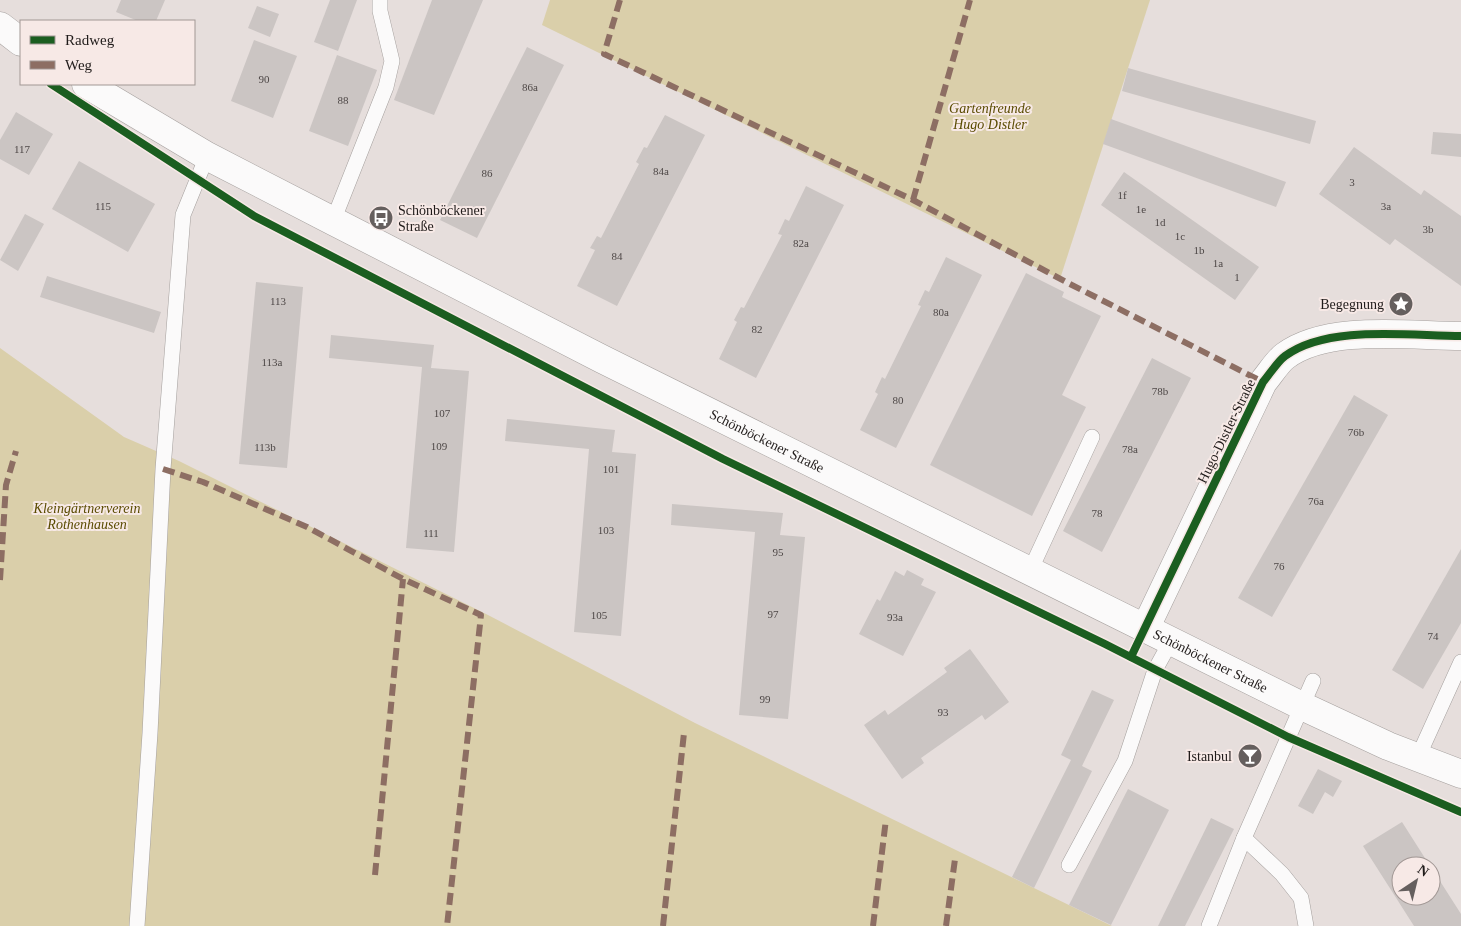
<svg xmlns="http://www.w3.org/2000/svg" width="1461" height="926" font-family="Georgia,serif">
<rect width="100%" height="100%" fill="#e6dedc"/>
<g fill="#dacfaa">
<path d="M550 0H1150L1060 279 542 25Z"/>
<path d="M0 348 124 437 179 461 488 615 695 723 1112 926H0Z"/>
</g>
<g fill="#cbc5c3">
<path d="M121 0H165L156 21H138L116 12Z"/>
<path d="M330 0H357L338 51 314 42Z"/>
<path d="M432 0H483L434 115 394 100Z"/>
<path d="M257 6 279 14 270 37 248 28Z"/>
<path d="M254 40 297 56 273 118 231 101Z"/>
<path d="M527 47 564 65 477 238 440 220Z"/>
<path d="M337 55 377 70 348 146 309 131Z"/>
<path d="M1128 68 1316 121 1310 144 1122 91Z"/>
<path d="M16 112 53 134 29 175 0 159V140Z"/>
<path d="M665 115 705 135 617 306 577 286 595 250 590 248 597 236 601 238 639 164 636 162 644 147 647 148Z"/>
<path d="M1111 119 1286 182 1276 207 1103 144Z"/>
<path d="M1433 132 1461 134V157L1431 154Z"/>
<path d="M1354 147 1421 195 1424 190 1461 216V286L1395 239 1390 245 1319 194Z"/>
<path d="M79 161 155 204 128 252 52 209Z"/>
<path d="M1124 172 1259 267 1235 300 1101 205Z"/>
<path d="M806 186 844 205 756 378 719 359 737 322 734 320 741 307 744 308 782 235 778 234 785 219 789 221Z"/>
<path d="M25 214 44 224 18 271 0 260Z"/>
<path d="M946 257 982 275 896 448 860 430 878 394 875 392 882 377 885 379 921 306 918 305 925 290 929 292Z"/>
<path d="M1026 273 1064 292 1062 297 1101 316 1062 395 1086 407 1032 516 930 465Z"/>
<path d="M47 276 161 312 154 333 40 297Z"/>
<path d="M256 282 303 287 287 468 239 464Z"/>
<path d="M331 335 434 345 431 368 469 371 454 552 406 548 422 367 329 358Z"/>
<path d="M1152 358 1191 378 1102 552 1063 531Z"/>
<path d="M1354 395 1388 415 1272 617 1238 598Z"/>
<path d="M507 419 615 430 612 452 636 454 621 636 574 632 589 449 505 441Z"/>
<path d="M672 504 783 513 780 535 805 537 788 719 739 715 755 532 671 525Z"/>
<path d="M1461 549V623L1423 689 1392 670Z"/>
<path d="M907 570 924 579 921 585 936 592 903 656 859 634 877 599 880 601 895 571 904 576Z"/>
<path d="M970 649 1009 702 985 720 982 715 921 758 924 763 902 779 864 725 885 710 888 715 947 672 944 668Z"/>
<path d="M1092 690 1114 700 1082 766 1092 771 1034 888 1012 877 1071 760 1061 755Z"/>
<path d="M1318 769 1342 781 1333 797 1325 792 1313 814 1298 806Z"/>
<path d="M1128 789 1169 810 1111 925 1069 905Z"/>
<path d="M1211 818 1234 829 1185 926H1158Z"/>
<path d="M1402 822 1430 866H1401V896H1431V867L1461 914V926H1414L1363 846Z"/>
</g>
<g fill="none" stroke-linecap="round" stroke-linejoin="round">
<defs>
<g id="lane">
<path d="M333 221 386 87 392 61 380 11V0"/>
<path d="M1030 571 1092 437"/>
<path d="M1418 757 1461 662"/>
<path d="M1244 838 1313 681"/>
<path d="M1069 865 1125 761 1155 670 1171 641"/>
<path d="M137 926 150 733 163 469 183 215 207 156"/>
<path d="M1209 926 1244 838 1282 874 1301 898 1306 926"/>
</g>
<path id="street" d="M1145 629 1263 382C1270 374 1277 362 1285 356 1328 324 1410 336 1461 336"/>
<g id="secondary">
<path d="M0 26 21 42"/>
<path id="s1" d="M86 84 207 156 333 221 602 359 1302 706 1388 746 1461 774"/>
</g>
</defs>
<use href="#lane" stroke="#a5a09e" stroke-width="16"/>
<use href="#street" stroke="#a5a09e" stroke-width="29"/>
<use href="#secondary" stroke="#a5a09e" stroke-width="29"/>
<use href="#lane" stroke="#fbfafa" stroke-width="15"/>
<use href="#street" stroke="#fbfafa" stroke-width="28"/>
<use href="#secondary" stroke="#fbfafa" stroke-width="28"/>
<g stroke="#8d6e63" stroke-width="6" stroke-dasharray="12 6" stroke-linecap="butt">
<path d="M620 0 604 54 913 200 1068 283 1263 382"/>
<path d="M913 200 970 0"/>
<path d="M163 469 203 482 307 527 403 579 481 615 447 926"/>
<path d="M0 580 6 485 16 451"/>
<path d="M375 875 403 579"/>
<path d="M663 926 684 733"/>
<path d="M873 926 886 819"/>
<path d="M946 926 955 859"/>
</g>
<defs>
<g id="cycleway">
<path d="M51 84 254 216 723 459 1105 644 1288 737 1461 812"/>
<path d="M1131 657 1263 382C1270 374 1277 362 1285 356 1328 324 1410 336 1461 336"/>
</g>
</defs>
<use href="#cycleway" stroke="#f7e9e6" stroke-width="11"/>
<use href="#cycleway" stroke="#1b5e20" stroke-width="8"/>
</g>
<defs>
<symbol id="bus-disc" viewBox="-11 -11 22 22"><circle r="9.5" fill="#655f5e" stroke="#f7e9e6"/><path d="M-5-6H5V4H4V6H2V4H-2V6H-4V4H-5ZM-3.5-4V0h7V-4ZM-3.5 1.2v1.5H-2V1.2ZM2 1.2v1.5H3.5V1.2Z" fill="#fff"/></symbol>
<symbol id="sight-disc" viewBox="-11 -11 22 22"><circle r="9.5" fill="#655f5e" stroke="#f7e9e6"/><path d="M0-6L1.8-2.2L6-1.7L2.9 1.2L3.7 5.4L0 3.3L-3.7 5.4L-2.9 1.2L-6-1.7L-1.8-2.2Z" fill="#fff"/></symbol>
<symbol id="bar-disc" viewBox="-11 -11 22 22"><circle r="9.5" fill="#655f5e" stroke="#f7e9e6"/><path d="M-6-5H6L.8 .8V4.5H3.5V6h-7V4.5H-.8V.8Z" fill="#fff"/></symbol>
</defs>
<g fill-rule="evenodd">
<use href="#bus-disc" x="367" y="204" width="28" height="28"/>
<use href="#sight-disc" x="1387" y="290" width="28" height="28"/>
<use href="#bar-disc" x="1236" y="742" width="28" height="28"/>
</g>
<g text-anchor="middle" stroke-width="4" stroke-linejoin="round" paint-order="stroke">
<g font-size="11" fill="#4e4847">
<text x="264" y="83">90</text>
<text x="530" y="91">86a</text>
<text x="343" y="104">88</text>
<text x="22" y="153">117</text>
<text x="661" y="175">84a</text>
<text x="487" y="177">86</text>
<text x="1352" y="186">3</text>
<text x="1122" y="199">1f</text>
<text x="103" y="210">115</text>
<text x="1386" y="210">3a</text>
<text x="1141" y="213">1e</text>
<text x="1160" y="226">1d</text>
<text x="1428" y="233">3b</text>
<text x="1180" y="240">1c</text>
<text x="801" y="247">82a</text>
<text x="1199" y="254">1b</text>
<text x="617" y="260">84</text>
<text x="1218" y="267">1a</text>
<text x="1237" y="281">1</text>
<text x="278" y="305">113</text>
<text x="941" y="316">80a</text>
<text x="757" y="333">82</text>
<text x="272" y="366">113a</text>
<text x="1160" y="395">78b</text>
<text x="898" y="404">80</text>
<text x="442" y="417">107</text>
<text x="1356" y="436">76b</text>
<text x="439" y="450">109</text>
<text x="265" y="451">113b</text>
<text x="1130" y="453">78a</text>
<text x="611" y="473">101</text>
<text x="1316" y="505">76a</text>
<text x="1097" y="517">78</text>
<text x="606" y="534">103</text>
<text x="431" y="537">111</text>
<text x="778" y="556">95</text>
<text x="1279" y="570">76</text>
<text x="773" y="618">97</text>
<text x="599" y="619">105</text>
<text x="895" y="621">93a</text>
<text x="1433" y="640">74</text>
<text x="765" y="703">99</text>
<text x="943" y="716">93</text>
</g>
<g font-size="14" font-style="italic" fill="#5a4b00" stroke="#f7e9e6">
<text x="990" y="113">Gartenfreunde<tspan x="990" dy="16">Hugo Distler</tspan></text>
<text x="87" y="513">Kleingärtnerverein<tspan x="87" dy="16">Rothenhausen</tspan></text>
</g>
<g font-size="14" fill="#201b1a" stroke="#f7e9e6" text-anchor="end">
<text x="398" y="215" text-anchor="start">Schönböckener<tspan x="398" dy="16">Straße</tspan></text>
<text x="1384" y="309">Begegnung</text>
<text x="1232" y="761">Istanbul</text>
</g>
<g font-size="14" fill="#201b1a" stroke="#f7e9e6">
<text transform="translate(1226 431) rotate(-64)" y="5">Hugo-Distler-Straße</text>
<text dy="5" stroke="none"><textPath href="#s1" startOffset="769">Schönböckener Straße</textPath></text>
<text dy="5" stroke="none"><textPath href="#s1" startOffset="1264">Schönböckener Straße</textPath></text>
</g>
</g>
<rect x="20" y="20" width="175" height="65" fill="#f7e9e6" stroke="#a19794"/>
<rect x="30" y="36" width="25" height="8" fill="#1b5e20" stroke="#a19794"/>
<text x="65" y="45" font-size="15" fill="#201b1a">Radweg</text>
<rect x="30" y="61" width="25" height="8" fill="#8d6e63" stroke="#a19794"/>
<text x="65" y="70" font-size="15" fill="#201b1a">Weg</text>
<g transform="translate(1416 881) rotate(35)"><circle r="24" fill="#f7e9e6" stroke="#a19794"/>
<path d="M0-4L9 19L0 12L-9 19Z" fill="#655f5e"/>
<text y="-8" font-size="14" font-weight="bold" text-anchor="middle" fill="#201b1a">N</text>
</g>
</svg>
